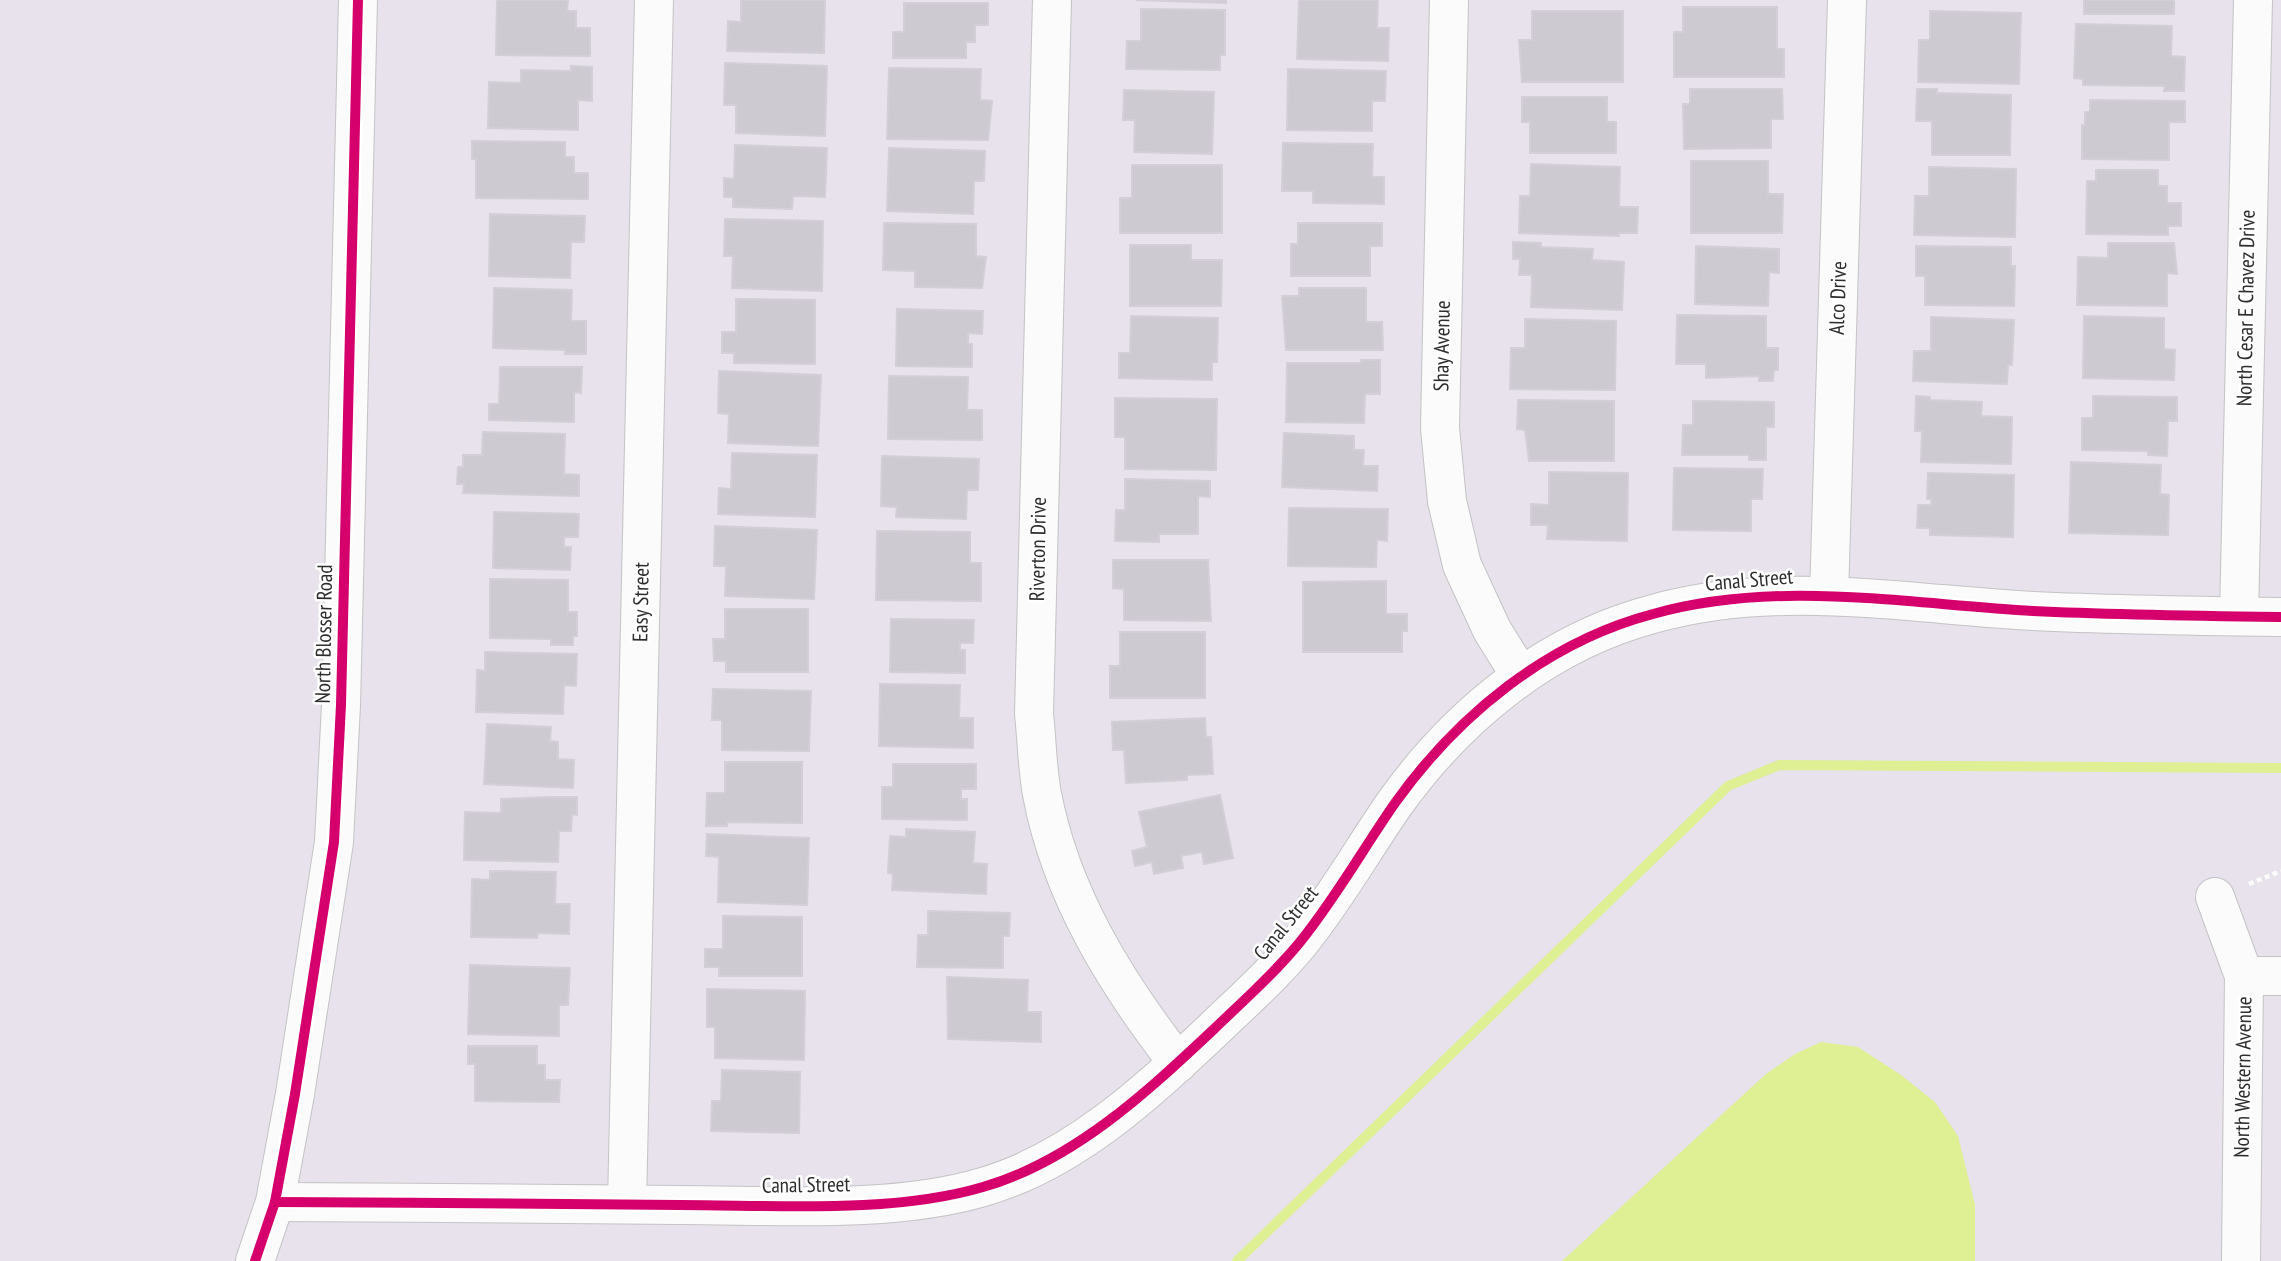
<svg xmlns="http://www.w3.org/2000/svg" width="2281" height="1261" font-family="'PT Sans Narrow',sans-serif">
<rect width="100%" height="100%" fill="#e7e2ec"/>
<path fill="#dfef94" d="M1821 1042 1858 1047 1901 1075 1935 1102 1958 1136 1975 1205V1261H1562L1766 1074 1795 1054Z"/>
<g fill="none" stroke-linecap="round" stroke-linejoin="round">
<path stroke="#dfef94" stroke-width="10" d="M1237 1261 1728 786 1779 765 2281 768"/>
</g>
<g fill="#cecad1" stroke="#d3ced7" stroke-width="2">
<path d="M497 0H568L567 11H576V28H590V56L496 55Z"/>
<path d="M741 0H825L824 53 727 51 728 21 741 22Z"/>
<path d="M1136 0H1226V3Z"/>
<path d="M1299 0H1378L1377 28H1389L1388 61 1297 59Z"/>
<rect x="2084" y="0" width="90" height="14"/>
<path d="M904 3H988V25H975V42H966V58H893V32H904Z"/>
<path d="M1683 7H1777V49H1784V77H1674V32H1683Z"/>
<path d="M1141 9 1225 10V55H1220V70L1126 69 1127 41H1141Z"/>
<path d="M1532 11H1623V82H1522L1519 40H1532Z"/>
<path d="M1930 11 2021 13 2019 84 1918 82 1919 40H1930Z"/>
<path d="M2076 24 2172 26 2171 56 2185 57 2184 91H2164L2165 86 2083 85V79L2074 78Z"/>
<path d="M725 63 827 66 825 136 736 133V105H724Z"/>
<path d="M571 66 592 67V101L578 100V130L488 128 489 82 521 83V70L571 71Z"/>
<path d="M889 68 981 69 980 100 992 101 988 140 887 139Z"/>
<path d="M1288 69 1386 71 1385 101H1372V131L1287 130Z"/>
<path d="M1690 89H1782L1783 119H1771V148L1684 149 1683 104H1690Z"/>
<path d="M1917 89H1937V93L2011 95 2010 155H1932V121H1916Z"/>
<path d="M1124 90 1214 92 1212 154 1134 152 1135 120H1123Z"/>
<path d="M1522 97H1607V122H1616V153H1530V122H1522Z"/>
<path d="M2090 100 2185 101V122H2169V160L2082 159V125H2085V112H2090Z"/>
<path d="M472 141 565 142V157H574V173H588V199L476 198V159H472Z"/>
<path d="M1283 143 1373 144 1372 177H1384V204L1313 203V191H1282Z"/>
<path d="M735 145 827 148 825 197 793 196 792 209 733 207V197H724V178L734 179Z"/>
<path d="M889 148 985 151 984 181H974L973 214 887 211Z"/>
<path d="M1691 161H1768V194H1783L1782 233H1691Z"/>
<path d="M1531 164 1620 167 1619 207H1638L1637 233H1619V236L1519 233 1520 196H1530Z"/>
<path d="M1132 165H1222V233H1120V198H1132Z"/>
<path d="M1929 167 2016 169 2015 237 1914 235 1915 196H1929Z"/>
<path d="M2096 170H2158V186H2167V203H2181V226H2168V235L2086 234 2087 181H2096Z"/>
<path d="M490 214 585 216 584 242H571L570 278 489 276Z"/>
<path d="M725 219 823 221 822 291 732 288 733 256H724Z"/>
<path d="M884 223 976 224V256L986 257 982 288 915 287V271L883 270Z"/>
<path d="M1298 223H1382V246H1370V276H1291V244H1298Z"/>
<path d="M1513 242 1541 243V247L1593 249 1592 260 1624 262 1622 310 1531 307 1532 275H1519L1520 259H1513Z"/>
<path d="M2108 243H2174L2177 274 2167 273V306L2077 305 2078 257 2108 258Z"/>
<path d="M1130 245H1191V260H1222L1221 306H1130Z"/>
<path d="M1696 246 1779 249V273L1769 272 1768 306 1695 304Z"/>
<path d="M1916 246 2011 247V266H2015L2014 306 1925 305V276H1916Z"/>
<path d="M494 288 572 290 571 321H586V354H565V350L493 348Z"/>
<path d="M1299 288H1366V322H1382L1383 350H1286L1282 296H1299Z"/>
<path d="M736 299 815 300V364L734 363V353H722V332H736Z"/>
<path d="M897 309 983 311 982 334 968 333V344H972V367L896 366Z"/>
<path d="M1677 315 1766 316V348H1778V370H1774L1773 381H1759V376L1706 378V364H1676Z"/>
<path d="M1131 316 1218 318 1217 362H1212V380L1119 378V353H1130Z"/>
<path d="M2084 316 2164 318V349L2175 350 2174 380 2083 378Z"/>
<path d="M1931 317 2014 320 2012 365H2008L2007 384 1913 381 1914 351H1931Z"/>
<path d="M1525 319 1616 321 1615 390 1510 389 1511 348H1525Z"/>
<path d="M1361 360H1380V394H1365L1364 423 1286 422 1287 363H1361Z"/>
<path d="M500 367H582L581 393 574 392V422L489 420V404H499Z"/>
<path d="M719 371 821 375 818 446 728 443 729 414 718 413Z"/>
<path d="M889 376 968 377 967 410H982V440L888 439Z"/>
<path d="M1916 396 1930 397V400L1982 402 1981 416 2012 417 2011 464 1921 462 1922 431H1915Z"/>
<path d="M2093 396 2177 397V421H2168L2167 456 2148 455V451L2082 450V418H2093Z"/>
<path d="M1115 398 1217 399 1216 470 1125 469V437H1115Z"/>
<path d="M1518 400 1614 401V461H1529L1525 430 1517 429Z"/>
<path d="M1693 401 1774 402V427H1766V460H1749V455H1682L1683 425H1693Z"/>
<path d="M483 432 565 434 564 474 579 475V496L463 493 464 484H457L458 467H463V455H482Z"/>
<path d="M1284 433 1354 436V450H1364L1363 466H1378L1377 491 1282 487Z"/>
<path d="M732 453 817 455 815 517 718 514 719 488 731 489Z"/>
<path d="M882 456 979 459 978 490H967L966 519 896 517 897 507 881 506Z"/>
<path d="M2071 462 2161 465 2160 494 2169 495 2168 535 2069 533Z"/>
<path d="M1674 468 1763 469 1762 499H1751V531L1673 530Z"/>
<path d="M1549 472 1628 473 1627 541 1547 539 1548 525H1531V504L1549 505Z"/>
<path d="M1928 473 2014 475 2013 537 1930 535V528H1917L1918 505H1931L1932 499H1927Z"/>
<path d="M1125 479 1210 481V497L1198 496V534H1159V542L1115 541 1116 510H1125Z"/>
<path d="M1289 508 1388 509 1387 541 1377 540 1376 567 1288 566Z"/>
<path d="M494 512 579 514 578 537H564V547H571L570 570 493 568Z"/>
<path d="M715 526 817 530 814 599 725 596 726 566H714Z"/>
<path d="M877 531 970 532V563H981V601L876 600Z"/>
<path d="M1113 560H1208L1211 621 1124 620V589L1113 588Z"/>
<path d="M490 579 568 580V612H577V636H573V645H551V639L490 638Z"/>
<path d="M1386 581V614H1407V631H1402V652H1303V582Z"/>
<path d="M725 609H808V672H726V661H714L713 639H725Z"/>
<path d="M891 619 974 620 973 643H960V650H965V673L890 672Z"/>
<path d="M1120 632H1205V698H1110V666H1120Z"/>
<path d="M485 652 577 654 576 686 564 685 563 714 476 712 477 670 485 671Z"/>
<path d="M880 684 960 685 959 718H973V748L879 746Z"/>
<path d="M713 689 811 691 809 751 722 750V720H712Z"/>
<path d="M1205 718 1206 737H1211L1213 774 1187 775V780L1126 783 1124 750H1113L1112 722Z"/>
<path d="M487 724 551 727 550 741 558 742V759L574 760 573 788 484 784Z"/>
<path d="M725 762H802V823L727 822V826H706L707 793H725Z"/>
<path d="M893 764H976V789H961V799H967V820L882 819V787H893Z"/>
<path d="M1220 795 1233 858 1204 864 1202 852 1181 856 1183 868 1154 874 1152 862 1135 866 1132 851 1147 847 1139 812Z"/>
<path d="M550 797H577V815L572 814 571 831H559L558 862 464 860 465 812 501 813V799Z"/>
<path d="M906 829 975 832 973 863 987 864 986 894 892 890 893 874 888 873 890 836 906 837Z"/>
<path d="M707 834 809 838 807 905 718 902 719 857 706 856Z"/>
<path d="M490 871 556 872 555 904H570L569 934 538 933 537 938 471 937 472 879 490 880Z"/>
<path d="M928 911 1010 913 1009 936H1003V968L917 967 918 935H928Z"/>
<path d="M723 916 802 917V976H719V967H705V949H723Z"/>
<path d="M470 965 570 968 568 1005H559V1036L468 1034Z"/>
<path d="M947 977 1028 980 1027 1012H1041V1042L948 1039Z"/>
<path d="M707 989 805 991 804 1060 715 1058V1027H707Z"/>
<path d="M468 1046H537V1065H545V1080H560L559 1102 475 1101V1064H468Z"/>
<path d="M722 1070 800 1072 799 1133 711 1131 712 1101H721Z"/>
</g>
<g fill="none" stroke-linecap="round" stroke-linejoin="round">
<defs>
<g id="minor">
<path d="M1052 0 1034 714C1037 740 1037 767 1042 794 1061 895 1116 983 1178 1063"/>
<path d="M1449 0 1440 428 1447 501 1462 565 1492 630 1520 675"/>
<path d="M1829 596 1847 0"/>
<path d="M2239 616 2253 0"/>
<path d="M2215 897 2244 976 2241 1261"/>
<path d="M2244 976H2281"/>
<path d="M275 1202C410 1203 545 1203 680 1205 774 1205 892 1214 983 1187 1073 1161 1146 1093 1213 1030 1242 1002 1274 974 1300 942 1335 899 1363 849 1395 803 1458 715 1547 642 1653 614 1778 579 1906 604 2033 611 2116 615 2199 616 2281 617"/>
<path d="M627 1204 654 0"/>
<path d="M255 1261 275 1202 295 1094 334 842 341 705 358 0"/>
</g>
</defs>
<use href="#minor" stroke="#c4c3c5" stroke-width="40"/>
<path stroke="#fbfbfc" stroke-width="4.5" stroke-dasharray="5 3.5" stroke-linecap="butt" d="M2249 884 2281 871"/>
<use href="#minor" stroke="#fbfbfc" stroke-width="38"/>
<defs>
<g id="cycleway">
<path d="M275 1202C410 1203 545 1203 680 1205 774 1205 892 1214 983 1187 1073 1161 1146 1093 1213 1030 1242 1002 1274 974 1300 942 1335 899 1363 849 1395 803 1458 715 1547 642 1653 614 1778 579 1906 604 2033 611 2116 615 2199 616 2281 617"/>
<path d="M255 1261 275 1202 295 1094 334 842 341 705 358 0"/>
</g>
</defs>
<use href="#cycleway" stroke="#fff" stroke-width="15"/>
<use href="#cycleway" stroke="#d6006c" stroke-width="10"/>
</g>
<g text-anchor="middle" stroke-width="5" stroke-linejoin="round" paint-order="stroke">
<g font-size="21" fill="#2d2d2d" stroke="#fff">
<text transform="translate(1838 298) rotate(-88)" y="7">Alco Drive</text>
<text transform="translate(2246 308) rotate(-89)" y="7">North Cesar E Chavez Drive</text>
<text transform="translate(1442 346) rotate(-89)" y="7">Shay Avenue</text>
<text transform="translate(1038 549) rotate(-89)" y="7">Riverton Drive</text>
<text transform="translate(1749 580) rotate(-5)" y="7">Canal Street</text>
<text transform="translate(641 602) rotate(-89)" y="7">Easy Street</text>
<text transform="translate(324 634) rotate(-89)" y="7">North Blosser Road</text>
<text transform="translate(1286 923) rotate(-51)" y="7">Canal Street</text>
<text transform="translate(2243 1077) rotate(-89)" y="7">North Western Avenue</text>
<text transform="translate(806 1185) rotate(-1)" y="7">Canal Street</text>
</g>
</g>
</svg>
